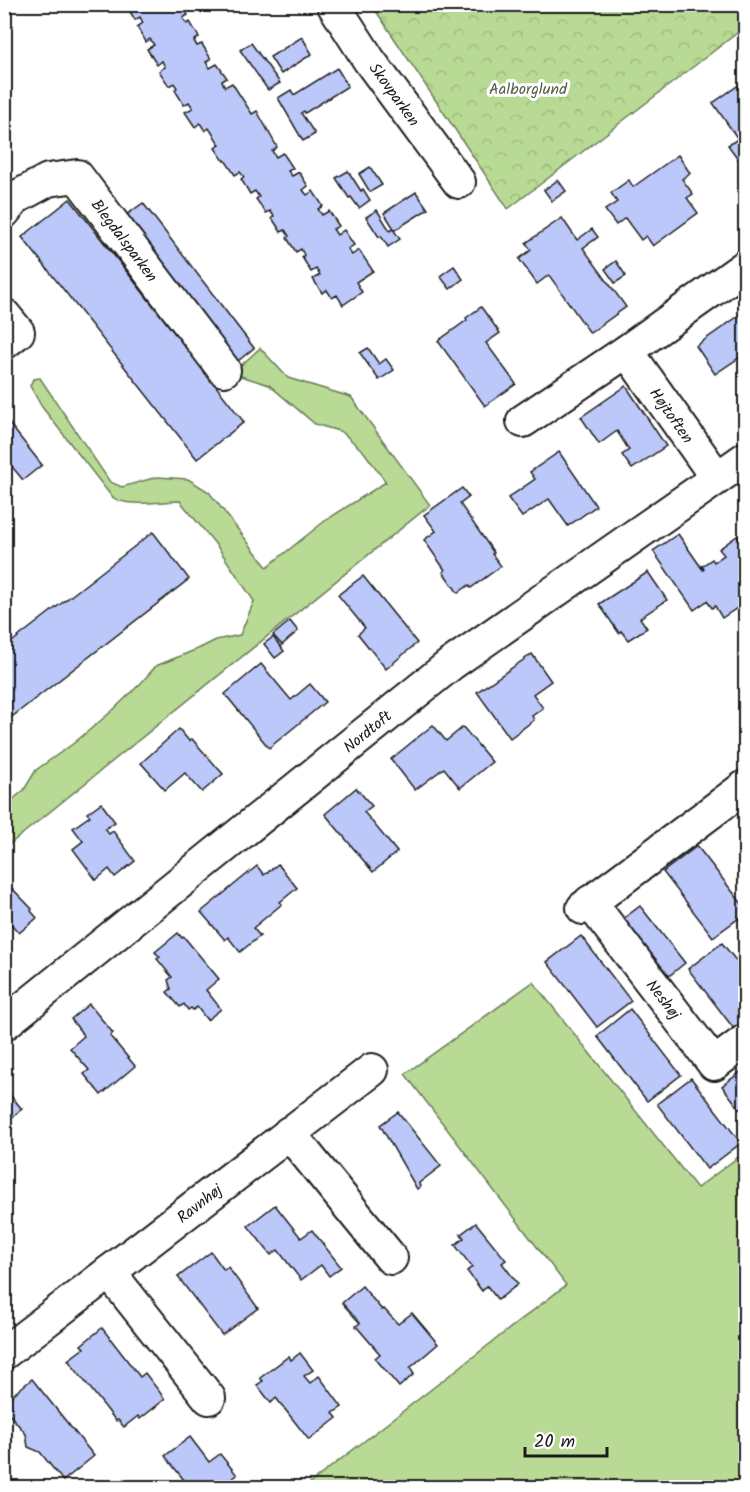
<svg xmlns="http://www.w3.org/2000/svg" width="750" height="1492" font-family="Kalam,sans-serif">
<defs>
<pattern id="forest-crowns" width="20" height="18" patternUnits="userSpaceOnUse" patternTransform="scale(1.5)"><rect width="20" height="18" fill="#b8da94"/><path d="M2 6a3 3 0 1 1 6 0M12 15a3 3 0 1 1 6 0" fill="none" stroke="#9eba7f"/></pattern>
</defs>
<rect width="100%" height="100%" fill="#fff"/>
<filter id="ink" filterUnits="userSpaceOnUse"><feTurbulence type="fractalNoise" baseFrequency=".0167" numOctaves="2"/><feDisplacementMap in="SourceGraphic" scale="12" xChannelSelector="R" yChannelSelector="G"/><feConvolveMatrix kernelMatrix="1 2 1 2 8 2 1 2 1" color-interpolation-filters="sRGB"/></filter>
<g filter="url(#ink)">
<g fill="#b8da94" stroke="#6a7b58" stroke-width="1.5">
<path d="M260 348 288 378 351 397 430 505 5 848V806L24 790 36 770 74 743 112 711 141 683 156 666 200 648 216 640 240 635 254 601 217 546 180 501C163 501 125 508 112 497L42 407 30 386 33 379 40 378 110 482 122 487 157 477 188 479 209 492 267 567 326 520 386 482 364 452 342 432 315 424 269 385 241 376 236 370Z"/>
<path d="M533 982 697 1188 745 1152V1487H305L566 1285 405 1074Z"/>
</g>
<path fill="url(#forest-crowns)" stroke="#6a7b58" stroke-width="1.5" d="M372 5H745V27L508 209Z"/>
<g fill="#bbc8f9" stroke="#1c1c1c" stroke-width="1.5">
<path d="M181 4 188 15 183 18 187 24 190 22 199 37 194 41 197 46 202 44 211 59 206 62 210 68 217 64 227 78 222 81 225 87 232 83 252 114 257 111 277 147 272 151 276 157 283 153 293 168 288 171 292 176 299 172 308 186 303 190 307 195 313 191 323 206 318 209 322 215 329 211 339 226 333 229 337 235 344 230 354 245 348 249 352 255 359 250 373 271 356 282 362 292 343 305 337 295 332 298 327 290 322 293 313 279 320 275 316 269 311 272 302 257 304 255 301 249 296 252 287 238 289 236 285 230 281 232 272 218 274 216 270 211 266 213 256 199 259 197 255 191 250 194 241 179 244 177 240 172 235 175 225 160 224 161 215 148 220 145 209 128 205 131 200 123 195 127 185 112 193 108 189 102 184 105 175 90 177 88 174 83 169 86 159 71 165 67 162 61 157 65 147 49 154 45 150 39 146 42 137 27 143 23 140 17 135 20 126 5Z"/>
<path d="M302 37 312 54 281 74 270 57Z"/>
<path d="M251 43 280 83 268 90 240 50Z"/>
<path d="M337 68 348 86 305 113 304 111 301 113 315 134 303 141 278 98 291 90 294 95Z"/>
<path d="M743 82 746 86V170L728 145 738 139 713 103Z"/>
<path d="M678 155 690 173 682 179 693 194 687 198 698 213 653 246 646 236 641 240 625 218 616 225 605 210 617 202 611 193 629 180 633 187Z"/>
<path d="M370 167 382 185 370 192 359 174Z"/>
<path d="M348 171 361 191 363 189 370 200 359 208 351 197 349 198 336 178Z"/>
<path d="M558 180 566 191 552 201 544 190Z"/>
<path d="M416 192 428 209 395 230 384 213Z"/>
<path d="M70 199 244 422 197 459 22 237Z"/>
<path d="M143 203 254 348 238 361 125 216Z"/>
<path d="M377 210 390 231 393 229 400 239 388 247 381 236 379 237 366 217Z"/>
<path d="M562 218 577 240 592 229 598 237 583 248 626 307 590 333 549 275 537 284 519 259 531 250 526 243Z"/>
<path d="M616 261 626 276 615 283 605 269Z"/>
<path d="M454 266 463 279 450 289 440 276Z"/>
<path d="M481 307 500 333 486 343 516 384 485 406 438 341 467 320 466 318Z"/>
<path d="M740 315 746 323V353L715 374 696 346Z"/>
<path d="M368 348 379 364 386 359 394 370 379 380 360 353Z"/>
<path d="M626 386 666 446 632 469 622 455 629 450 617 431 599 444 581 417Z"/>
<path d="M4 417 42 465 23 480 4 457Z"/>
<path d="M559 452 596 506 568 526 549 499 522 517 508 498 535 479 530 472Z"/>
<path d="M462 488 469 497 460 504 494 553 492 554 501 566 471 588 469 585 458 593 443 572 445 570 424 540 436 531 424 515Z"/>
<path d="M153 532 189 579 4 723V648Z"/>
<path d="M678 534 703 570 704 569 702 566 712 559 714 562 724 555 719 549 737 536 746 547V602L722 618 715 606 712 608 707 601 694 610 653 551Z"/>
<path d="M648 572 667 600 640 618 647 628 628 640 621 631 619 633 599 604Z"/>
<path d="M363 576 417 643 386 669 358 634 365 628 338 595Z"/>
<path d="M290 621 298 631 282 645 273 635Z"/>
<path d="M273 637 284 651 275 658 264 644Z"/>
<path d="M532 654 551 681 533 694 543 708 532 716 534 720 510 738 477 692Z"/>
<path d="M261 664 291 700 310 684 325 702 269 748 225 694Z"/>
<path d="M433 725 446 741 463 727 492 762 460 788 444 768 415 790 391 759Z"/>
<path d="M179 729 189 741 192 739 223 774 202 792 185 773 165 790 141 763Z"/>
<path d="M356 788 372 806 364 812 397 852 373 872 325 814Z"/>
<path d="M101 803 115 822 105 829 109 834 113 831 135 861 115 877 109 869 96 880 73 849 83 841 73 828 90 816 87 813Z"/>
<path d="M697 846 746 909V913L713 937 663 872Z"/>
<path d="M278 864 297 888 280 902 282 904 253 928 260 936 240 952 228 937 225 940 201 912 257 866 264 875Z"/>
<path d="M4 880 32 909 31 911 37 918 19 933 11 924 4 929Z"/>
<path d="M640 906 685 963 669 976 623 919Z"/>
<path d="M178 933 182 938 184 937 219 979 206 990 221 1009 207 1020 197 1007 193 1010 191 1008 188 1010 184 1004 180 1007 167 992 171 989 168 980 172 977 157 959 160 957 155 952Z"/>
<path d="M581 936 631 1001 597 1027 547 962Z"/>
<path d="M722 943 746 973V1029L738 1034 688 969Z"/>
<path d="M89 1004 113 1033 110 1036 135 1066 101 1095 84 1074 89 1070 70 1048 84 1036 71 1019Z"/>
<path d="M630 1009 681 1075 647 1101 597 1036Z"/>
<path d="M746 1068V1117L722 1086Z"/>
<path d="M691 1078 741 1143 707 1169 657 1104Z"/>
<path d="M4 1088 22 1109 4 1124Z"/>
<path d="M398 1112 441 1166 419 1183 420 1187 417 1189 380 1125Z"/>
<path d="M275 1205 301 1238 312 1230 341 1267 329 1276 321 1265 301 1280 278 1250 271 1255 248 1226Z"/>
<path d="M476 1223 506 1260 502 1263 518 1284 498 1300 487 1286 482 1291 467 1271 472 1267 455 1245 464 1238 461 1234Z"/>
<path d="M211 1252 224 1270 228 1267 258 1308 222 1335 178 1277Z"/>
<path d="M362 1286 382 1310 384 1309 398 1324 412 1313 438 1344 410 1368 414 1374 399 1387 375 1358 380 1354 356 1326 360 1323 342 1303Z"/>
<path d="M102 1328 140 1377 145 1373 165 1399 140 1419 138 1416 124 1427 118 1420 116 1421 68 1360 84 1348 81 1345Z"/>
<path d="M300 1353 313 1370 304 1376 310 1383 319 1376 342 1407 333 1413 337 1418 309 1440 276 1398 271 1403 257 1385 263 1381 260 1378 289 1356 291 1360Z"/>
<path d="M32 1379 94 1456 63 1481 40 1452 28 1447 26 1434 4 1408V1402Z"/>
<path d="M190 1437 209 1462 220 1454 237 1475 226 1483 229 1488H175L184 1480 165 1456Z"/>
</g>
<g fill="none" stroke-linecap="round" stroke-linejoin="round">
<defs>
<g id="street">
<path d="M333 4 369 60 459 182"/>
<path d="M4 212 15 198 48 180 77 176 224 370"/>
<path d="M4 315 18 332 4 343"/>
<path d="M627 351 717 478"/>
<path d="M523 421 627 351 746 266"/>
<path d="M590 902 714 1064 746 1040"/>
<path d="M583 908 746 786"/>
<path d="M4 1024 451 664 746 458"/>
<path d="M289 1133 391 1258"/>
<path d="M109 1272 209 1398"/>
<path d="M4 1353 372 1070"/>
</g>
</defs>
<use href="#street" stroke="#1c1c1c" stroke-width="36"/>
<use href="#street" stroke="#fff" stroke-width="32"/>
</g>
</g>
<g text-anchor="middle" stroke-width="6" stroke-linejoin="round" paint-order="stroke">
<g font-size="16" fill="#535e46" stroke="#fff">
<text x="528" y="94">Aalborglund</text>
</g>
<g font-size="16" fill="#1c1c1c" stroke="#fff">
<text transform="translate(395 94) rotate(54)" y="6">Skovparken</text>
<text transform="translate(125 240) rotate(53)" y="6">Blegdalsparken</text>
<text transform="translate(672 415) rotate(55)" y="6">Højtoften</text>
<text transform="translate(367 731) rotate(-39)" y="6">Nordtoft</text>
<text transform="translate(664 999) rotate(52)" y="6">Neshøj</text>
<text transform="translate(199 1203) rotate(-38)" y="6">Ravnhøj</text>
</g>
</g>
<rect width="750" height="1492" fill="none" stroke="#fff" stroke-width="24"/>
<rect x="12" y="12" width="726" height="1468" fill="none" stroke="#1c1c1c" stroke-width="2" filter="url(#ink)"/>
<path d="M525 1447v9h82v-9" fill="none" stroke="#1c1c1c" stroke-width="3"/>
<text x="534" y="1447" font-size="18" fill="#1c1c1c" stroke="#ffffff" stroke-width="4.5" paint-order="stroke">20 m</text>
</svg>
